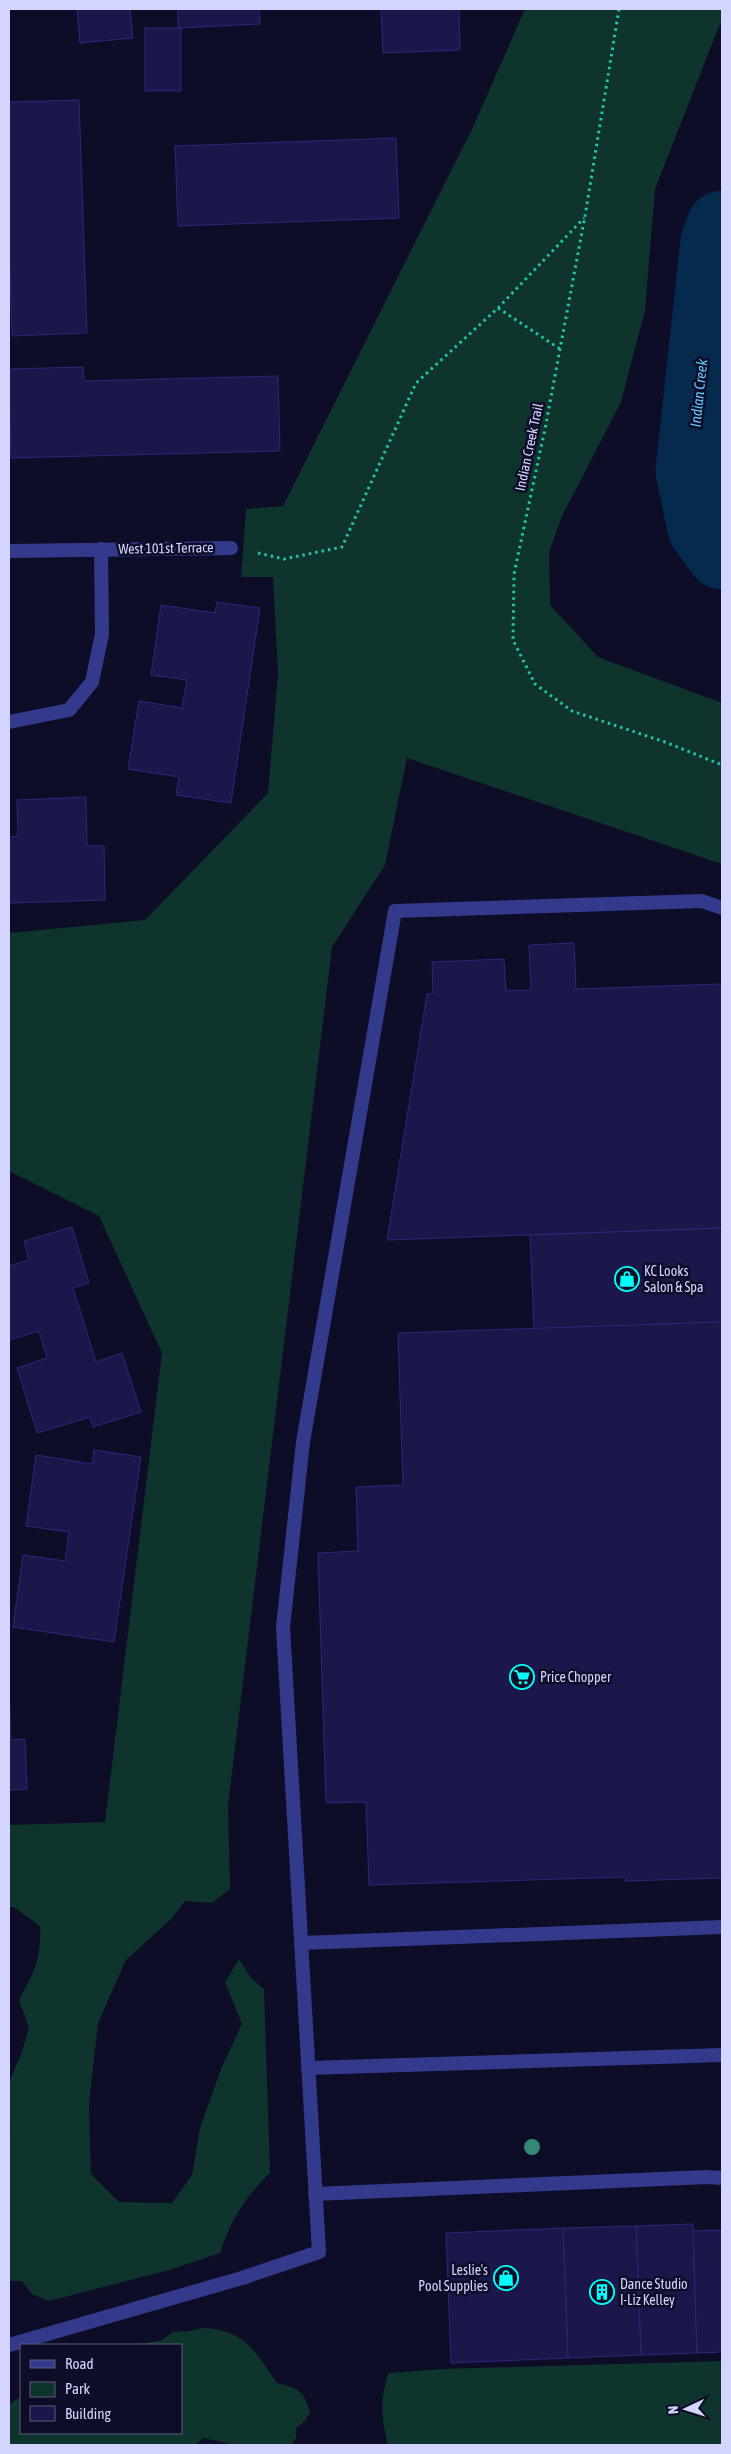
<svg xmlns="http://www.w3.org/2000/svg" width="731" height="2454" font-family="'Asap Condensed',sans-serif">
<rect width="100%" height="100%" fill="#0e0d28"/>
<g fill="#0f332d">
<path d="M525 9H722V23L719 26 655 189 645 310 621 402 562 516 549 552 550 605 598 657 722 703V864L407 758 385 865 332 947 228 1806 230 1889 212 1903 185 1901 171 1919 126 1960 98 2023 89 2103 91 2174 119 2202 172 2203 192 2175 200 2128 221 2069 242 2024 225 1982 239 1959 251 1978 264 1989 270 2173C246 2195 229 2223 220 2253L169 2270 49 2301 32 2294 22 2281H9V2133L11 2128 9 2123V2082L22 2052 29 2027 19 2000C35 1971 41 1960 40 1926L14 1907H9V1825L105 1822 162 1353 99 1216 9 1171V933L145 920 268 793 278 674 273 577H241L246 509 283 506 474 125Z"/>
<path d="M203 2328C245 2330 255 2351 277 2383 298 2388 304 2391 310 2412L305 2421 296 2428V2438L291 2445H236L203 2438 196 2445H9V2405L21 2396V2433H181V2345H135L162 2340 173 2332 191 2331Z"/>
<path d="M722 2361V2445H388C381 2417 380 2401 388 2373L443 2369Z"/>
</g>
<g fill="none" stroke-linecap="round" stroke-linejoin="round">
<path stroke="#06294e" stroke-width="71" d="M722 226 716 242 691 471 703 528 722 554"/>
</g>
<g fill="#1b174b" stroke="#2d267a">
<path d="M77 9H130L133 38 80 43Z"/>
<path d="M178 9H259L260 24 178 28Z"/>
<path d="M381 9H459L460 50 383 53Z"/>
<rect x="145" y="28" width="36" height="63"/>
<path d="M79 100 87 333 12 336 9 234V102Z"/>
<path d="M396 138 399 218 178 226 175 146Z"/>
<path d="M83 367 84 381 278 376 280 451 11 458 9 369Z"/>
<path d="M217 602 260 608 231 803 176 795 179 777 128 769 139 701 182 708 187 680 151 675 161 605 215 613Z"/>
<path d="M86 797 87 846H104L105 900 9 903V837L18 836 17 800Z"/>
<path d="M574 943 576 989 722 984V1228L387 1240 427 994 433 993 432 962 504 959 506 991 531 990 529 945Z"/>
<path d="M72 1227 89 1283 73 1288 96 1362 122 1353 141 1412 93 1427 90 1417 37 1433 17 1368 47 1358 39 1331 9 1340V1266L29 1260 24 1241Z"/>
<path d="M722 1228V1322L534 1329 530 1235Z"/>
<path d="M722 1322V1878L625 1881 626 1877 369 1885 366 1802 326 1803 318 1553 358 1551 356 1487 403 1485 398 1333Z"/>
<path d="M94 1450 141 1457 114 1642 13 1627 23 1555 65 1561 69 1532 26 1526 36 1455 92 1464Z"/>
<path d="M9 1689 11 1740 25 1739 27 1789 9 1790Z"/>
<path d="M693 2224 697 2353 641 2355 636 2226Z"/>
<path d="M636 2226 641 2355 568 2358 563 2228Z"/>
<path d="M563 2228 568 2358 451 2363 446 2233Z"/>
<path d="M722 2230V2352L697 2353 693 2231Z"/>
</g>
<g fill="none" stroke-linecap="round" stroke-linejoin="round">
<g stroke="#22c5a7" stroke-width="3" stroke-dasharray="2.5 4" stroke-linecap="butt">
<path d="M619 9 585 216 545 429 514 574 513 640 535 684 572 711 665 742 722 765"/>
<path d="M498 308 560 349"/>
<path d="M258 553 284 559 342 547 416 383 498 308 584 218"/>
</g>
<g stroke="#333a8c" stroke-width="14">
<path d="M301 1943 722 1927"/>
<path d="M308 2068 722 2055"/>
<path d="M315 2194 707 2177 722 2178"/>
<path d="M9 2345 242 2278 319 2252 283 1627 303 1442 395 911 702 901 722 908"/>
</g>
<g stroke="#333a8c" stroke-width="14">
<path d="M9 551 231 548"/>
<path d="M9 722 69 710 92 682 102 634 101 549"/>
</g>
</g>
<circle fill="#348874" cx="532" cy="2147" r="8"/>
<defs>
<symbol id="shop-ring" viewBox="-11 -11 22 22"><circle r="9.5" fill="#0e0d28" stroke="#00fff9" stroke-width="1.5"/><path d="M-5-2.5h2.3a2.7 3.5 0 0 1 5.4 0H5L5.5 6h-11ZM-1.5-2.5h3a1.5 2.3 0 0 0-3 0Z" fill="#00fff9"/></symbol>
<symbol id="supermarket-ring" viewBox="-11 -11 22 22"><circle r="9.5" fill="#0e0d28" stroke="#00fff9" stroke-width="1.5"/><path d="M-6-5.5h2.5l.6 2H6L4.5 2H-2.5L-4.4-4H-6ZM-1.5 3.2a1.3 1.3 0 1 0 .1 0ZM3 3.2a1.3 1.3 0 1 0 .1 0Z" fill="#00fff9"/></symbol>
<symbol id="building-ring" viewBox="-11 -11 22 22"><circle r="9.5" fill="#0e0d28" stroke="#00fff9" stroke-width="1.5"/><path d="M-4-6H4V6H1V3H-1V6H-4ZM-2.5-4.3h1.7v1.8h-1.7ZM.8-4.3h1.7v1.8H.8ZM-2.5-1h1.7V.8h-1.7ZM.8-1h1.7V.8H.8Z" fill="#00fff9"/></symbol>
</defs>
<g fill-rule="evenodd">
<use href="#shop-ring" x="613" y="1265" width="28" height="28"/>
<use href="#supermarket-ring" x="508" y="1663" width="28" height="28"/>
<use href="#shop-ring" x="492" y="2264" width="28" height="28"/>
<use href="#building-ring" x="588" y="2278" width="28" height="28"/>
</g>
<g text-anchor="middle" stroke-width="5" stroke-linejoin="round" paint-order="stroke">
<g font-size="14" fill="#d4d5ff" stroke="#0e0d28">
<text transform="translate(529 447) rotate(-78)" y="5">Indian Creek Trail</text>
<text transform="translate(166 548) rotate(-1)" y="5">West 101st Terrace</text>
</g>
<g font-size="14" fill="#d4d5ff" stroke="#0e0d28" text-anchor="start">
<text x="644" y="1276">KC Looks<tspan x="644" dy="16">Salon &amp; Spa</tspan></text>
<text x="540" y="1682">Price Chopper</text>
<text x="488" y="2275" text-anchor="end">Leslie's<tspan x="488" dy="16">Pool Supplies</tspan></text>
<text x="620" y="2289">Dance Studio<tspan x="620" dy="16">I-Liz Kelley</tspan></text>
</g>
<g font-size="15" font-style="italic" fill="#62caff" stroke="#0e0d28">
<text transform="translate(699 393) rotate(-84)" y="5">Indian Creek</text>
</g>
</g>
<rect width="731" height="2454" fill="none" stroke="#d4d5ff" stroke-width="20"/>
<rect x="20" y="2344" width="162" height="90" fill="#0e0d28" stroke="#5d5d7e"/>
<rect x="30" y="2360" width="25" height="8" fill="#333a8c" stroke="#5d5d7e"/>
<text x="65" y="2369" font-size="15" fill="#d4d5ff">Road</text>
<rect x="30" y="2382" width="25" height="15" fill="#0f332d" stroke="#5d5d7e"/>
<text x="65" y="2394" font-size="15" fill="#d4d5ff">Park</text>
<rect x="30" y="2406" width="25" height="15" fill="#1b174b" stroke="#5d5d7e"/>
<text x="65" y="2419" font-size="15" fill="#d4d5ff">Building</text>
<g transform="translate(686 2409) rotate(266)" stroke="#0e0d28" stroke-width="4" paint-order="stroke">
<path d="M0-4L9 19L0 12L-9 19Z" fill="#d4d5ff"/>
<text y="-8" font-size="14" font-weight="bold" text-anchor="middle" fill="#d4d5ff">N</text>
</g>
</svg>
